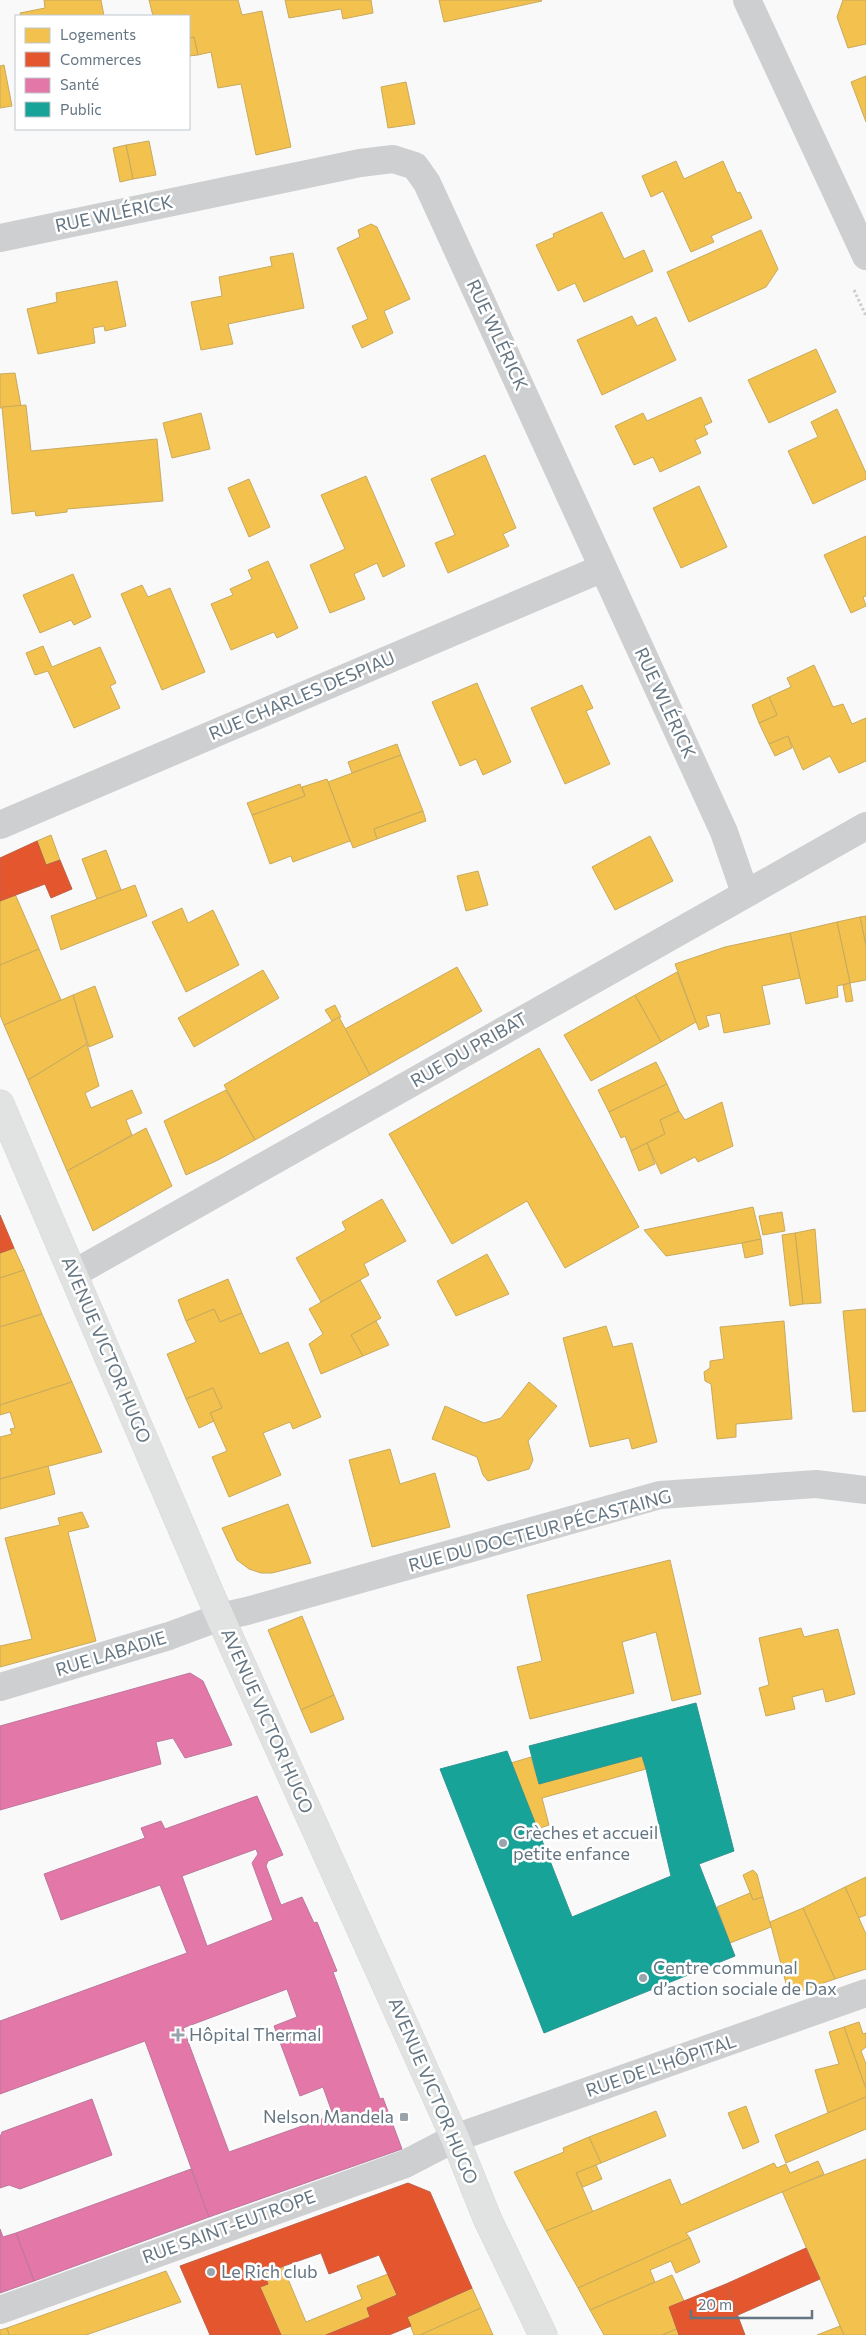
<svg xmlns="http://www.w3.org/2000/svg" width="866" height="2335" font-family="Commissioner,sans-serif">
<rect width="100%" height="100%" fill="#f9f9f9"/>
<g fill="#f2c14e" stroke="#c8aa5e">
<path d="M44 0H101L104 16H21L20 13 45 8Z"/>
<path d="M149 0H238L242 15 262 11 291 147 256 155 241 84 218 88 211 52 198 55 194 37 189 38V16H153Z"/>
<path d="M285 0H371L373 13 343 19 341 9 289 18Z"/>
<path d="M439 0H541L542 1 444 22Z"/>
<path d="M843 0H866V44L848 48 837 17Z"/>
<path d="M194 37 198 55 189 56V38Z"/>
<path d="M4 65 12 106 0 108V66Z"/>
<path d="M866 76V122L851 82Z"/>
<path d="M406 82 415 124 388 128 381 87Z"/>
<path d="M149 141 156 175 133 179 126 145Z"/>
<path d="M126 145 133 179 120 182 113 148Z"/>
<path d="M676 161 684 179 723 161 737 193 740 192 752 218 711 236 714 242 691 252 663 191 651 197 642 176Z"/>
<path d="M602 212 624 259 644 250 653 271 584 302 575 283 558 291 536 245 554 237 553 234Z"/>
<path d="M371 224 377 227 410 299 384 311 393 333 362 348 352 326 368 319 337 248 360 237 358 230Z"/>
<path d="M761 230 778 269 766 287 689 322 667 272Z"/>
<path d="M293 253 304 308 228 324 233 344 201 350 191 302 222 296 219 277 272 266 270 257Z"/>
<path d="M117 281 126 326 105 331 104 326 93 328 95 343 38 354 27 309 57 302 56 293Z"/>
<path d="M632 316 637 326 656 317 676 360 602 395 577 340Z"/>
<path d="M816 349 836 392 769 423 748 380Z"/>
<path d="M15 373 21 406 0 408V374Z"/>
<path d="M701 397 712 422 704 426 708 434 695 440 701 453 660 472 653 457 634 465 615 426 643 413 647 421Z"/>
<path d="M26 405 31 451 157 439 163 501 67 509V512L36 516 35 511 12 514 2 407Z"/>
<path d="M837 409 866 473V479L813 504 788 451 818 437 811 422Z"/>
<path d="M201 413 210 449 172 458 163 423Z"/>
<path d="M485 455 516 528 503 534 509 546 448 573 435 543 455 535 431 479Z"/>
<path d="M366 476 405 566 383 577 377 563 354 574 365 599 330 613 310 565 345 549 321 495Z"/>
<path d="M249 479 270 527 249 537 228 488Z"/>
<path d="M699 486 727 547 681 568 653 508Z"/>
<path d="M866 536V596L863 597 866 606 851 613 824 555Z"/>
<path d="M268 561 298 628 277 638 274 632 231 650 211 604 233 595 230 589 252 579 248 570Z"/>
<path d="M73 574 91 617 74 625 71 620 40 633 23 595Z"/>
<path d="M142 585 148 597 170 588 205 672 162 690 121 594Z"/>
<path d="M43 646 52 667 100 647 116 683 110 686 120 708 74 728 48 671 35 675 26 653Z"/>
<path d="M814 665 833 707 843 704 852 724 866 718V761L839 773 830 756 803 770 788 736 769 744 759 723 777 715 769 697 791 687 787 678Z"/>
<path d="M477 683 511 762 483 775 476 759 460 766 432 702Z"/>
<path d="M582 685 593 708 586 711 610 764 565 784 531 708Z"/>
<path d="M769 697 777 715 759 723 752 705Z"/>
<path d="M788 736 792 748 775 756 769 744Z"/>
<path d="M397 744 401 755 352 773 348 762Z"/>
<path d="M401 755 423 811 374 829 377 839 353 848 328 782Z"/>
<path d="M327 779 350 841 293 862 291 856 270 864 252 815 305 796 302 787Z"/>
<path d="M300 784 305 796 252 815 247 803Z"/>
<path d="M423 811 426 821 377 839 374 829Z"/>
<path d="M51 835 60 860 46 865 37 841Z"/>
<path d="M650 836 673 881 615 910 592 867Z"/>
<path d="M106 850 121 890 97 899 82 859Z"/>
<path d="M478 871 488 905 466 911 457 876Z"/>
<path d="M135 885 147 916 61 950 51 916Z"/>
<path d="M15 894 39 949 0 965V901Z"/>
<path d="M182 908 188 923 213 910 239 965 186 992 152 922Z"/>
<path d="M866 916V946L860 917Z"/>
<path d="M860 917 866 946V980L850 983 837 922Z"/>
<path d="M837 922 850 983 837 986 838 997 806 1004 790 933Z"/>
<path d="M790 933 800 978 762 986 770 1024 724 1033 720 1013 706 1016 709 1026 699 1030 675 964 725 947Z"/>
<path d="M39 949 61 1000 4 1025 0 1015V965Z"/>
<path d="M457 967 482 1011 370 1075 345 1029Z"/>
<path d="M263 970 279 998 194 1047 178 1018Z"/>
<path d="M677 972 696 1022 661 1042 635 995Z"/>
<path d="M850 983 853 1001 846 1002 843 985Z"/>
<path d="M95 986 113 1037 89 1047 73 995Z"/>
<path d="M73 995 87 1044 28 1080 4 1025Z"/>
<path d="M635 995 661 1042 591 1081 564 1035Z"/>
<path d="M335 1005 341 1017 332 1021 325 1010Z"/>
<path d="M339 1017 370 1075 255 1140 224 1085Z"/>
<path d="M87 1044 99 1086 85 1093 91 1108 132 1090 142 1113 126 1120 132 1135 67 1171 28 1080Z"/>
<path d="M539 1048 639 1227 565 1268 527 1201 452 1244 389 1134Z"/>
<path d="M656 1062 667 1084 609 1112 598 1090Z"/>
<path d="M667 1084 679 1111 660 1120 665 1134 631 1151 625 1136 621 1138 609 1112Z"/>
<path d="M226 1090 255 1140 218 1160 186 1175 164 1121Z"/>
<path d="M722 1102 733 1146 698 1162 695 1157 661 1174 647 1143 665 1134 660 1120 679 1111 685 1120Z"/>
<path d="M146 1128 172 1186 93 1231 67 1171Z"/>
<path d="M647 1143 655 1164 639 1171 631 1151Z"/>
<path d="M382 1199 406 1241 364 1264 369 1275 321 1302 296 1258 346 1230 342 1222Z"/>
<path d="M753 1207 761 1239 742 1243 666 1256 644 1230Z"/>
<path d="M782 1212 785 1231 763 1235 759 1216Z"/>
<path d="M815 1229 821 1303 803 1304 795 1233Z"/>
<path d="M795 1233 803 1304 790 1306 782 1235Z"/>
<path d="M761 1239 763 1254 745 1258 742 1243Z"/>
<path d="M14 1248 24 1270 0 1278V1253Z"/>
<path d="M487 1254 509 1294 456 1316 437 1281Z"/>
<path d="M24 1270 42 1314 0 1327V1278Z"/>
<path d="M228 1279 242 1313 220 1322 214 1309 186 1321 178 1300Z"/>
<path d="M360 1280 381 1318 351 1335 363 1356 321 1374 309 1344 323 1334 309 1309Z"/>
<path d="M214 1309 220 1322 242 1313 260 1354 288 1342 321 1417 293 1429 290 1422 263 1433 281 1475 229 1497 212 1457 227 1451 210 1413 222 1408 213 1388 186 1399 167 1354 196 1342 186 1321Z"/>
<path d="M866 1309V1411L853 1412 843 1311Z"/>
<path d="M42 1314 72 1382 0 1405V1327Z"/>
<path d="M376 1321 389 1345 363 1356 351 1335Z"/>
<path d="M784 1321 792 1419 736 1424V1437L717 1439 711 1384 705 1381 704 1372 710 1368V1361L724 1359 720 1327Z"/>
<path d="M606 1326 613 1347 632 1343 657 1442 632 1449 629 1438 590 1447 563 1338Z"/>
<path d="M72 1382 102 1452 0 1479V1437L12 1434 10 1429 15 1428 10 1412 0 1415V1405Z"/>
<path d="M529 1382 557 1406 528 1441 533 1460 529 1469 488 1481 483 1475 477 1457 432 1439 445 1406 484 1423 501 1418Z"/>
<path d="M213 1388 222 1408 210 1413 214 1421 199 1428 186 1399Z"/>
<path d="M390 1449 400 1484 435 1473 450 1527 372 1547 349 1460Z"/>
<path d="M48 1466 55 1494 0 1509V1479Z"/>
<path d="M288 1504 311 1563 272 1573H261L249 1569 237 1560 222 1528Z"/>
<path d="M82 1512 89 1527 68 1532 96 1641 0 1667V1646L32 1639 5 1538 60 1525 58 1518Z"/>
<path d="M670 1560 701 1694 672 1701 656 1632 622 1642 634 1693 530 1719 517 1667 542 1661 527 1595Z"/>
<path d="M302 1616 334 1695 301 1710 268 1630Z"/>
<path d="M801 1628 804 1637 838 1629 855 1694 826 1702 823 1689 792 1697 795 1709 766 1716 759 1688 769 1685 759 1638Z"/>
<path d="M334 1695 344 1719 311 1733 301 1710Z"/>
<path d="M642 1756 646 1769 542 1798 549 1825 537 1829 511 1763 531 1757 539 1784Z"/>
<path d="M753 1870 757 1874 763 1897 753 1900 743 1875Z"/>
<path d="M866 1877V1915L858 1918 845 1887Z"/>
<path d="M845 1887 866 1934V1969L835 1979 803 1908Z"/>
<path d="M750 1893 753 1900 763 1897 771 1927 730 1943 717 1907Z"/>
<path d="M803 1908 835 1979 789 1995 770 1922Z"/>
<path d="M859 2022 863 2034 866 2033V2047L861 2051 866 2064V2089L844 2027Z"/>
<path d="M844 2027 866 2089V2097L828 2113 815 2070 839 2064 829 2032Z"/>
<path d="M866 2097V2129L786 2163 775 2135Z"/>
<path d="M746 2106 759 2142 743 2149 728 2113Z"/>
<path d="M656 2111 666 2136 601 2163 589 2137Z"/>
<path d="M589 2137 601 2163 576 2173 593 2212 546 2231 514 2172 564 2152 563 2148Z"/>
<path d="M866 2159V2335H844L782 2191Z"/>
<path d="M818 2161 824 2174 686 2233 690 2238 578 2288 546 2231 670 2179 681 2205 774 2163 777 2168 786 2164 790 2173Z"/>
<path d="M596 2165 602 2179 583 2187 576 2173Z"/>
<path d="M690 2238 700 2262 676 2273 671 2261 650 2270 655 2282 590 2310 578 2288Z"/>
<path d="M283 2267 306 2322 362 2299 357 2286 388 2274 397 2295 367 2308 370 2317 326 2335H281L260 2287 268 2284 264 2273Z"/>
<path d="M166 2271 181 2302 86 2335H9L7 2328Z"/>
<path d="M672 2275 684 2301 669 2307 677 2329 662 2335H604L590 2310Z"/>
<path d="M472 2288 481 2308 420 2335H414L407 2317Z"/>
<path d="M481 2308 493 2335H420Z"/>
<path d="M840 2326 844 2335H817Z"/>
<path d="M7 2328 9 2335H0V2330Z"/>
<path d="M677 2329 679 2335H662Z"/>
</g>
<g fill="#e4572e" stroke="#be6048">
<path d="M37 841 46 865 60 860 72 889 51 898 45 884 0 901V858Z"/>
<path d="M0 1215 14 1248 0 1253Z"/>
<path d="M408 2183 430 2192 472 2288 407 2317 411 2326 389 2335H326L370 2317 367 2308 397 2295 379 2255 329 2274 321 2253 264 2273 268 2284 260 2287 281 2335H210L180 2266Z"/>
<path d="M806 2248 820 2279 738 2315 726 2284Z"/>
<path d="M726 2284 745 2335H679L669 2307Z"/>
</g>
<g fill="#e377a8" stroke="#bd779d" fill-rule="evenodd">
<path d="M190 1673 203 1681 232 1745 185 1758 173 1738 156 1742 161 1764 0 1810V1726Z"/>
<path d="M257 1796 283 1855 268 1861 266 1866 281 1905 302 1897 314 1923 317 1922 337 1971 333 1972 380 2099 383 2098 402 2149 209 2217 145 2041 0 2094V2021L187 1953 160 1885 61 1920 44 1874 145 1838 141 1828 161 1821 165 1829ZM256 1849 258 1854 252 1863 273 1920 207 1946 182 1876ZM287 1989 297 2017 274 2026 300 2096 323 2087 333 2115 229 2152 183 2028Z"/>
<path d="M92 2099 112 2155 20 2189 9 2185 0 2188V2137L2 2132Z"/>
<path d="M191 2169 209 2217 34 2281 16 2233Z"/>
<path d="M0 2229 3 2237 16 2233 34 2281 0 2293Z"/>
</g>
<path fill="#17a398" stroke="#2e9692" d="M696 1703 734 1851 699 1864 735 1956 544 2033 440 1769 507 1751 572 1917 671 1876 646 1769 642 1756 539 1784 529 1746Z"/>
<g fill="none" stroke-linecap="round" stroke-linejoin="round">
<defs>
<path id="major" d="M0 1104 220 1617 455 2138 487 2218 543 2335"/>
</defs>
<use href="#major" stroke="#d5d6d7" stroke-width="29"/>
<path stroke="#cbcccd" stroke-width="3" stroke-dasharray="2.5 2.5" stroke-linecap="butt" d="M854 290 866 316"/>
<g stroke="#cecfd0" stroke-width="28">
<path d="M747 0 866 256"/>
<path d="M0 238 360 163 393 159 415 166 427 183 724 832 745 893"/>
<path d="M0 825 603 568"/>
<path d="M73 1274 866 826"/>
<path d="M0 1687 169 1636 220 1617 247 1611 660 1495 816 1484 866 1490"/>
<path d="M0 2310 405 2164 455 2138 866 1993"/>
</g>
<use href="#major" stroke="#e1e2e2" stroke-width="28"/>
</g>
<g fill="#99a4ac" stroke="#fff" stroke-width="2">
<circle cx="503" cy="1843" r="5"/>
<circle cx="643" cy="1978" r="5"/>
<path d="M175.5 2027.5h5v5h5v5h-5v5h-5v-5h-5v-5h5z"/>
<rect x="399" y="2112" width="10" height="10" rx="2.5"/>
<circle cx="211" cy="2272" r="5"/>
</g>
<g text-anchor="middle" stroke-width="5" stroke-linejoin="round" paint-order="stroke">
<g font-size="18" fill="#657683" stroke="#fff">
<text transform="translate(114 214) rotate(-12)" y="6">RUE WLÉRICK</text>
<text transform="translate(497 335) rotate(65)" y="6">RUE WLÉRICK</text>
<text transform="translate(302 696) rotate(-23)" y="6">RUE CHARLES DESPIAU</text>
<text transform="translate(665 703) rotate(65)" y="6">RUE WLÉRICK</text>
<text transform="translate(469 1050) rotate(-30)" y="6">RUE DU PRIBAT</text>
<text transform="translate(106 1350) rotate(67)" y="6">AVENUE VICTOR HUGO</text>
<text transform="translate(540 1531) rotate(-15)" y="6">RUE DU DOCTEUR PÉCASTAING</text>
<text transform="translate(111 1654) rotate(-17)" y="6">RUE LABADIE</text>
<text transform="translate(267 1721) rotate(66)" y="6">AVENUE VICTOR HUGO</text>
<text transform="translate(661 2066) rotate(-19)" y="6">RUE DE L'HÔPITAL</text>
<text transform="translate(433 2091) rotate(67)" y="6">AVENUE VICTOR HUGO</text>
<text transform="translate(229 2227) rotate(-20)" y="6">RUE SAINT-EUTROPE</text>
</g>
<g font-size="18" fill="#657683" stroke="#fff" text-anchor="start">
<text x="513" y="1839">Crèches et accueil<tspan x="513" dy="21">petite enfance</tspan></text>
<text x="653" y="1974">Centre communal<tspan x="653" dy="21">d’action sociale de Dax</tspan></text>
<text x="189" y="2041">Hôpital Thermal</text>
<text x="394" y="2123" text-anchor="end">Nelson Mandela</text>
<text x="221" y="2278">Le Rich club</text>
</g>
</g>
<rect x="15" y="15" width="175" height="115" fill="#ffffff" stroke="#c1c8cd"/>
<rect x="25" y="28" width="25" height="15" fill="#f2c14e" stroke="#c1c8cd"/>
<text x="60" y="40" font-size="15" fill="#657683">Logements</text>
<rect x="25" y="52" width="25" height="15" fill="#e4572e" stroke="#c1c8cd"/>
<text x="60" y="65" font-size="15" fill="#657683">Commerces</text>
<rect x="25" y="78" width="25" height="15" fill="#e377a8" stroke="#c1c8cd"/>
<text x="60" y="90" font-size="15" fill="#657683">Santé</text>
<rect x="25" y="102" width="25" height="15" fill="#17a398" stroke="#c1c8cd"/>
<text x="60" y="115" font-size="15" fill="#657683">Public</text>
<path d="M691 2310v8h121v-8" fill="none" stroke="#657683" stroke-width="2.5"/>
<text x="698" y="2310" font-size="15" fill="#657683" stroke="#ffffff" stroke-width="4" paint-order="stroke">20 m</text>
</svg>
